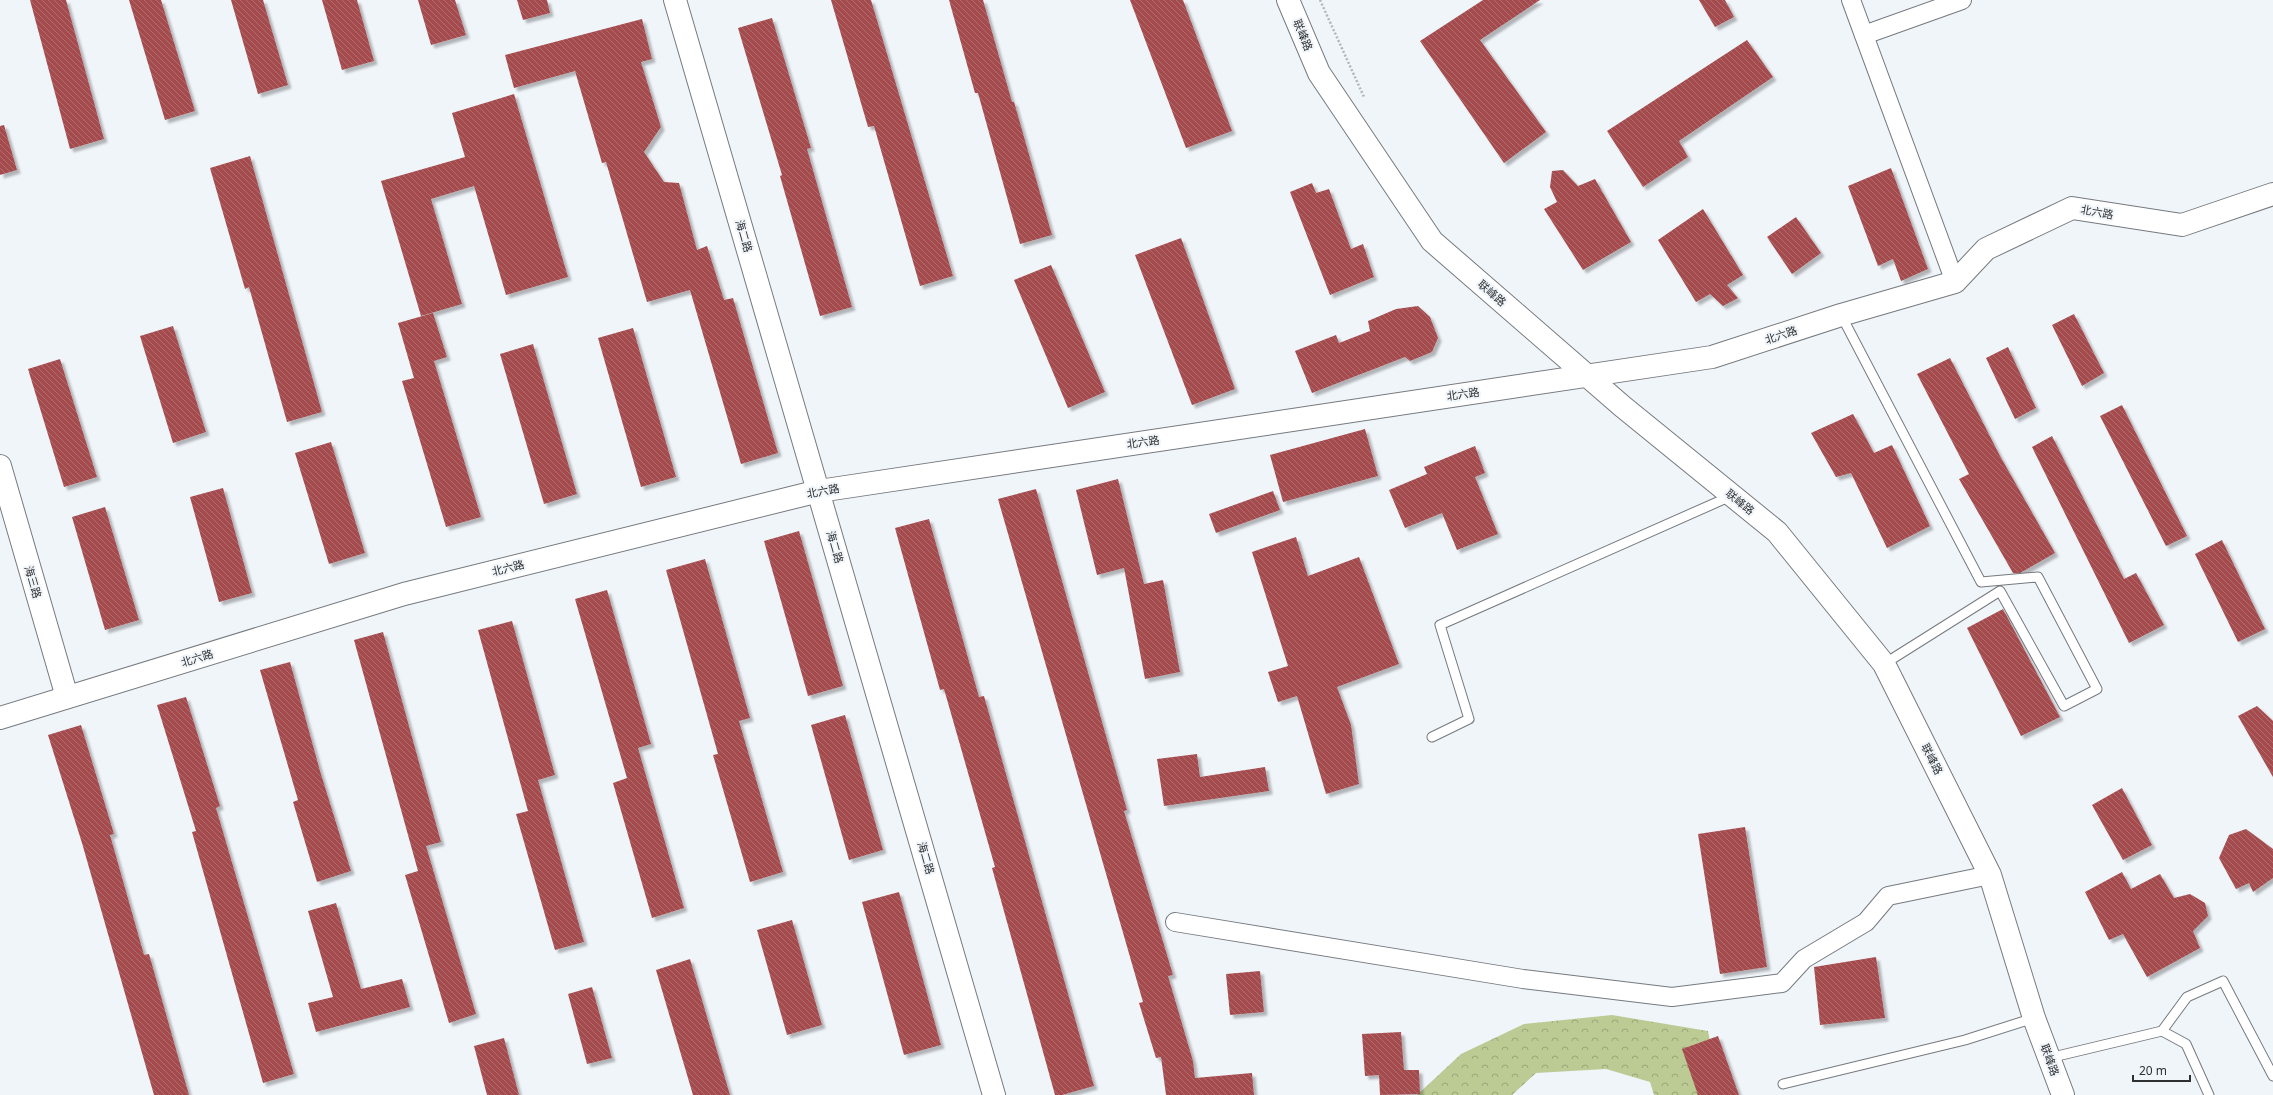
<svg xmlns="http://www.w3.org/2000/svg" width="2273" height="1095" font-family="'Noto Sans','Noto Sans SC',sans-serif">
<defs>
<pattern id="forest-crowns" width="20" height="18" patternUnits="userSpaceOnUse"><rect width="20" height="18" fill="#bccb94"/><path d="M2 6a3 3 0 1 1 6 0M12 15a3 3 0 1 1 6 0" fill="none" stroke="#99a579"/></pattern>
<pattern id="building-back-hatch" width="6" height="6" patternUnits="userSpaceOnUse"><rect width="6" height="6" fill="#a54b4d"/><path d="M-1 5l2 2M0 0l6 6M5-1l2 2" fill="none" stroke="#ad6e70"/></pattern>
<filter id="shadow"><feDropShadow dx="3.5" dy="3.5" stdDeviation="1" flood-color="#0004"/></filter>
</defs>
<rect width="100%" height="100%" fill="#f0f5fa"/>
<path fill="url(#forest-crowns)" d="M1612 1015 1708 1031 1721 1095H1654L1650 1082 1606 1069 1536 1073 1512 1095H1417L1461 1054 1524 1024Z"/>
<g fill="url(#building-back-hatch)" filter="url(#shadow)">
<path d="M30 0H66L104 139 70 149Z"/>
<path d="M129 0H161L195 111 165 120Z"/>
<path d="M231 0H263L288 85 258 94Z"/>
<path d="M322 0H357L374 61 342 70Z"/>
<path d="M418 0H455L466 35 431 45Z"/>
<path d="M517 0H547L550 13 523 20Z"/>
<path d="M831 0H871L953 276 920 286 874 126 868 127Z"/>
<path d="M949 0H983L1012 102H1014L1052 235 1020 244 978 93H975Z"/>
<path d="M1130 0H1183L1232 131 1186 148Z"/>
<path d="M1483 0H1540L1480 40 1546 132 1504 163 1420 41Z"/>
<path d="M1699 0H1725L1734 17 1715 27Z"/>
<path d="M772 18 811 148 807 149 852 307 820 316 780 176 782 175 738 28Z"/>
<path d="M642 19 652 59 641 62 661 127 644 152 664 182 679 183 697 250 707 246 724 300 733 298 778 453 741 464 690 290 647 302 606 162 602 163 575 71 514 88 505 55Z"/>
<path d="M1747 40 1773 77 1679 141 1688 157 1643 187 1607 131Z"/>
<path d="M514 94 568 277 506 295 474 186 431 199 462 304 421 316 381 181 465 157 452 113Z"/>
<path d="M4 125 17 170 0 175V126Z"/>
<path d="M250 156 322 412 287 422 249 287 245 289 210 168Z"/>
<path d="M1891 168 1928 269 1901 281 1893 259 1878 266 1848 186Z"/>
<path d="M1563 170 1578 186 1595 179 1631 242 1583 270 1544 209 1557 202 1550 187 1552 171Z"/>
<path d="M1312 183 1316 193 1329 189 1351 249 1363 244 1374 277 1330 295 1290 192Z"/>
<path d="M1703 209 1743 275 1727 285 1738 298 1723 306 1710 294 1696 302 1658 240Z"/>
<path d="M1796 217 1821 253 1792 274 1767 237Z"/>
<path d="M1181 238 1235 389 1192 405 1135 255Z"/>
<path d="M1051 265 1105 392 1068 408 1014 280Z"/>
<path d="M1418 306 1430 317 1438 338 1432 352 1410 361 1405 357 1312 393 1295 351 1336 335 1339 343 1370 331 1368 321 1396 309Z"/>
<path d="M433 313 447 357 434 361 481 517 446 527 402 381 414 378 398 323Z"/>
<path d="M2074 314 2104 373 2082 386 2052 325Z"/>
<path d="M173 326 206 432 173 443 140 336Z"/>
<path d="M633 328 676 477 641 487 598 338Z"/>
<path d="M533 344 577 494 544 504 500 354Z"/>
<path d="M2008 347 2036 408 2015 419 1986 358Z"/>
<path d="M1950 358 2000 456 2055 553 2020 573H2013L1959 479 1969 474 1917 374Z"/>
<path d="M60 359 97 477 64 487 28 369Z"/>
<path d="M2122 405 2187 536 2166 546 2100 416Z"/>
<path d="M1853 414 1874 453 1892 445 1930 526 1887 548 1851 473 1836 477 1811 433Z"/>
<path d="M1365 429 1378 476 1283 502 1270 455Z"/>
<path d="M2052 436 2124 579 2136 573 2164 625 2129 643 2032 447Z"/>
<path d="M331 442 365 553 329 564 295 453Z"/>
<path d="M1475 446 1485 473 1475 477 1498 534 1457 550 1442 513 1405 528 1389 490 1427 474 1424 467Z"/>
<path d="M1118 479 1144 584 1163 580 1180 672 1145 679 1124 568 1097 575 1076 490Z"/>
<path d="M223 488 252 593 219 602 190 497Z"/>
<path d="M1036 489 1127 810 1124 811 1173 975 1168 976 1193 1061 1195 1078 1252 1073 1254 1095H1166L1161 1057 1156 1058 1139 1003 1143 1002 998 499Z"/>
<path d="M1273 491 1280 510 1216 533 1209 514Z"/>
<path d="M105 507 139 620 105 630 72 517Z"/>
<path d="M929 519 979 697 984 696 1094 1086 1062 1095H1055L992 868 995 867 944 689 940 690 895 528Z"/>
<path d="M799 531 843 686 808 696 764 541Z"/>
<path d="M1296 537 1308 576 1359 557 1399 664 1337 687 1351 725 1359 784 1326 794 1297 696 1278 702 1268 672 1288 666 1252 552Z"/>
<path d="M2222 540 2265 629 2238 642 2195 554Z"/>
<path d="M705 559 750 718 739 721 783 872 750 882 713 755 718 754 666 570Z"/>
<path d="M607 590 651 744 638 748 684 908 652 918 613 783 627 778 575 599Z"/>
<path d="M2003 609 2060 717 2021 736 1967 628Z"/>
<path d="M512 621 555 775 538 780 584 942 555 950 516 814 528 811 478 630Z"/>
<path d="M383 632 441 842 426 846 476 1014 449 1023 405 875 418 871 354 640Z"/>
<path d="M290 662 320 771 351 871 317 882 293 802 298 800 260 670Z"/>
<path d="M186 697 220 806 216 808 294 1074 263 1083 192 832 196 831 157 705Z"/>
<path d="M2257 706 2273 721V777L2238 716Z"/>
<path d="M845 715 883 850 849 860 811 725Z"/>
<path d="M81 725 114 834 110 835 144 955 149 954 189 1095H154L82 843 48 735Z"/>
<path d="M1197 754 1200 777 1265 767 1269 791 1164 806 1157 759Z"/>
<path d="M2122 788 2152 845 2123 860 2092 805Z"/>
<path d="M1745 827 1767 967 1720 974 1698 834Z"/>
<path d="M2246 829 2273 849V878L2253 892 2249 883 2236 889 2219 858 2229 835Z"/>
<path d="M2122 872 2131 889 2160 874 2174 898 2190 894 2205 903 2208 916 2193 931 2200 948 2147 977 2123 934 2109 940 2085 892Z"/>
<path d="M899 892 941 1045 904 1055 862 902Z"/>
<path d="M336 903 361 989 402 979 410 1007 316 1032 308 1003 333 997 308 911Z"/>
<path d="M792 920 822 1025 787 1035 757 930Z"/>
<path d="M1876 957 1885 1018 1820 1025 1814 967Z"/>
<path d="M690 959 730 1095H693L656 970Z"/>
<path d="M1260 971 1264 1012 1230 1015 1226 974Z"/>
<path d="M592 987 612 1058 587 1064 568 994Z"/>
<path d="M1401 1032 1404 1070H1419L1420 1094 1380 1095 1379 1075 1365 1076 1362 1034Z"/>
<path d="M1718 1036 1739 1095H1698L1682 1049Z"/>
<path d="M504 1038 519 1095H487L474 1046Z"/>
</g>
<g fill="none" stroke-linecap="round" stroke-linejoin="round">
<defs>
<g id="service">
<path d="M1841 315 1981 582 2038 577 2097 689 2064 706 2000 591 1884 664"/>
<path d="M1432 737 1469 719 1440 625 1731 496"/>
<path d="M2162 1031 2186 1044 2209 1095"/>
<path d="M2049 1058 2162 1031 2187 997 2223 981 2273 1076"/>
<path d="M1783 1084 1965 1040 2034 1018"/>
</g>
<g id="minor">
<path d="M1851 0 1955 282"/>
<path d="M1864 35 1962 0"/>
<path d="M1175 922 1523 979 1672 997 1782 983 1804 959 1866 922 1888 896 1990 875"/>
</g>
<g id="tertiary">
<path d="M675 0 994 1095"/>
<path d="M0 466 67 697"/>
<path d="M0 718 404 594 819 491 1712 357 1841 315 1955 282 1986 249 2072 208 2182 225 2273 194"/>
</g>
<path id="secondary" d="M1288 0 1319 73 1432 241 1622 406 1777 532 1884 664 1990 875 2034 1018 2063 1095"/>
</defs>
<use href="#service" stroke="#767a7f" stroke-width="11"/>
<use href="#minor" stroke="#767a7f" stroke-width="20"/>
<use href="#tertiary" stroke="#767a7f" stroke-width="24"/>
<use href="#secondary" stroke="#767a7f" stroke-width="24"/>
<path stroke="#b2b6ba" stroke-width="2.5" stroke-dasharray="2 2" stroke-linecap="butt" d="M1320 0 1364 97"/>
<use href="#service" stroke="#fff" stroke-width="9"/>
<use href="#minor" stroke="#fff" stroke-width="18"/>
<use href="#tertiary" stroke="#fff" stroke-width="22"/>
<use href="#secondary" stroke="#fff" stroke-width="22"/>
</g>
<g text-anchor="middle" stroke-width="4" stroke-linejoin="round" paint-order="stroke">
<g font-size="11" fill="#2e3032" stroke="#f0f5fa">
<text transform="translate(1303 35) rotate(68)" y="4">联峰路</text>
<text transform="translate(2097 212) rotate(10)" y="4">北六路</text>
<text transform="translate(744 236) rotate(74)" y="4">海二路</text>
<text transform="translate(1492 293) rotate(41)" y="4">联峰路</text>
<text transform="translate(1781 335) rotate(-18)" y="4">北六路</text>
<text transform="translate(1463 394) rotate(-8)" y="4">北六路</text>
<text transform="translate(1143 442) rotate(-8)" y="4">北六路</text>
<text transform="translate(823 491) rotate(-11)" y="4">北六路</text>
<text transform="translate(1740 502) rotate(39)" y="4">联峰路</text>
<text transform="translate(835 547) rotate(74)" y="4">海二路</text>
<text transform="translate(508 568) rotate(-14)" y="4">北六路</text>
<text transform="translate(33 582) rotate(74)" y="4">海三路</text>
<text transform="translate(197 658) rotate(-17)" y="4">北六路</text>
<text transform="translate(1932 759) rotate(63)" y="4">联峰路</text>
<text transform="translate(926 858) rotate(74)" y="4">海二路</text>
<text transform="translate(2050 1060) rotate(70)" y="4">联峰路</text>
</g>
</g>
<path d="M2133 1075v6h57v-6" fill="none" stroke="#2e3032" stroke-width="2"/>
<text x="2139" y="1075" font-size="12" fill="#2e3032" stroke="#f0f5fa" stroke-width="3" paint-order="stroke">20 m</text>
</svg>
